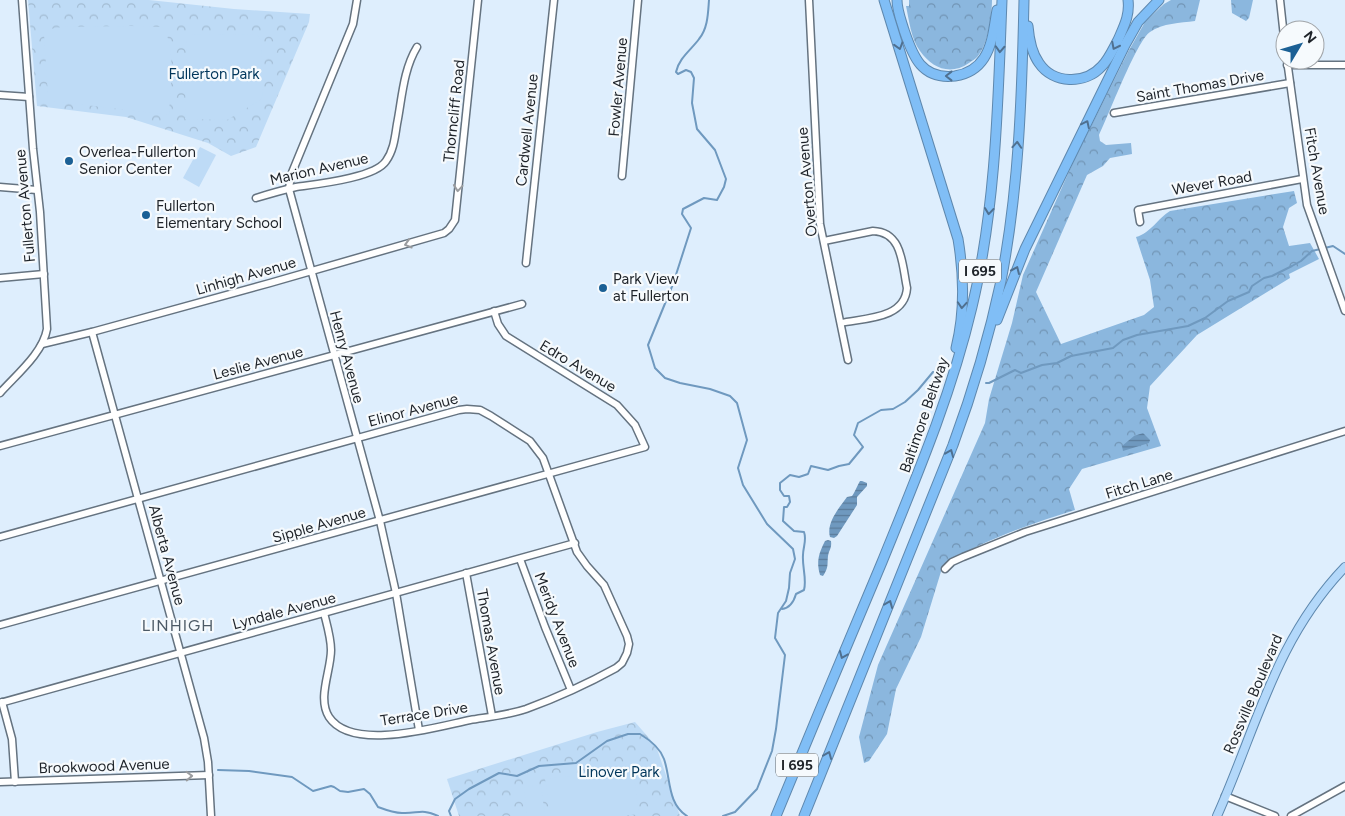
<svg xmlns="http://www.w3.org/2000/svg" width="1345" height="816" font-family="Figtree,sans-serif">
<defs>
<pattern id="forest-crowns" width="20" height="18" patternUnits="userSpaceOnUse" patternTransform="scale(1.25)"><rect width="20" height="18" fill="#8bb7de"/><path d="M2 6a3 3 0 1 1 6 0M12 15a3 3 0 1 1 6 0" fill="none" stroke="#7194b4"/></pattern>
<pattern id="park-crowns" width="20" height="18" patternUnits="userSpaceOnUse" patternTransform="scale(1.25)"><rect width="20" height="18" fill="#bedbf6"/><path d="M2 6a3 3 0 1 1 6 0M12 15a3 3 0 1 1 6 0" fill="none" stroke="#a3bcd3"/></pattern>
<pattern id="water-rules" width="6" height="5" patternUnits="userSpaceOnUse" patternTransform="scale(1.25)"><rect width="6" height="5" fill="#6f99bf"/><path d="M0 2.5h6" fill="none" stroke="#5b7c9b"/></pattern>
</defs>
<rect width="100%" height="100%" fill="#deeefd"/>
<g fill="url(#forest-crowns)">
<path d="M909 0H992C992 15 988 44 978 56 976 59 971 61 969 63 950 76 932 68 920 51 911 39 909 20 906 6H909Z"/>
<path d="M1171 0H1200L1195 21C1180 23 1163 23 1150 32 1137 40 1108 117 1099 135L1100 141 1106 145 1131 143 1132 154 1110 158 1103 166 1087 175 1036 292 1061 344 1144 315 1154 307 1150 280 1136 237C1151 233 1158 218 1170 211L1294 191 1297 203 1289 208 1283 227 1289 246 1310 243 1319 259 1289 274 1290 278 1197 335 1150 386 1147 408 1161 446 1082 469 1069 489 1075 510C1030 524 984 540 943 565L921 637 896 689 887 734 869 761 864 763 859 737 878 665 985 423 989 399 1012 323 1023 275 1075 158 1128 52 1145 22 1164 4Z"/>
<path d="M1231 0H1253L1249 18 1246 21 1232 13Z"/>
</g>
<g fill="url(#park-crowns)">
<path d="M28 0H149L234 9 310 14 309 22 256 147 231 156 208 143 126 117 37 106Z"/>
<path d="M635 722 656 746 680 816H459L447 779 597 732Z"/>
</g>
<g fill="#bedbf6">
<path d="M131 26 162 27C177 43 170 93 169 115L52 101 48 97 44 34 50 29 62 27Z"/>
<path d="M187 34 257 35 261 40 263 96 260 100 227 120 185 119Z"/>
<path d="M200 147 216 155 199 187 183 178Z"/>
<path d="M633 769 639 814 622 816H551L545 779Z"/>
<path d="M541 785 545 816H527L524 787Z"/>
</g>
<g fill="url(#water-rules)">
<path d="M1143 433 1150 440 1149 443 1123 451 1122 446 1134 436Z"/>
<path d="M860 481H862L867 483V486L857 497V505L837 536 834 538 830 537C826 523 839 508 847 497L852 496C854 494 857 486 860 481Z"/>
<path d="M828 540 831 541C832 548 829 550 828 556 827 565 829 567 823 576L820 575C816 561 819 553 825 541Z"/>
</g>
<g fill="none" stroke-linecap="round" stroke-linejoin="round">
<g stroke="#6f99bf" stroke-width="2">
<path d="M709 0C708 13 708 28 699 39 691 50 679 58 676 72L678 74 686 70 691 72 694 78 692 103 697 129 715 150 726 179 724 187 717 200 704 198 683 209 682 214 691 228 673 284 648 345 655 368 665 378 680 383 710 389 730 396 737 403 747 440 738 468 743 485 767 524 793 549 795 559 790 573 789 588 786 601 778 613 775 638 785 655 776 729 772 751 757 789 735 812 723 816"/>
<path d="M986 383H989L1015 370 1021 373 1042 365 1057 363 1071 356 1113 348 1123 340 1137 335 1188 326 1205 318 1228 301 1249 292 1252 286 1264 278 1272 276 1292 266 1301 261 1312 251 1333 246 1345 254"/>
<path d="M782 609C790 608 794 601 796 594L804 590C807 579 802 567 803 555 803 547 807 540 804 532L794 531 783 521 784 507H787L790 502 789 496H784L780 490V483L790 475 799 477 808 474 811 466 828 470 839 466 849 464 863 447 854 435 858 423 881 410 893 409 905 402 918 390 933 372 937 373"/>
<path d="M218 770 249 771 292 777 313 791 331 786 334 787 340 791 348 792 364 789 370 794 378 807C386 810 394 813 402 813 418 814 421 808 438 816"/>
<path d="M451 816 449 811 455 799 469 789 499 773 517 776 539 766 576 763 607 741 628 734H640C650 740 660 748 664 759 671 779 667 803 687 816"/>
</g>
<defs>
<g id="minor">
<path d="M357 0 353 24 291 175 289 189 380 521 396 593 419 730"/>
<path d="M809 0 820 224 848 360"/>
<path d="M1280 0 1285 46"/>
<path d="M1287 60 1307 205 1345 311"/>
<path d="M1287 65H1345"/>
<path d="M0 95 29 97"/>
<path d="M1114 113 1290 83"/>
<path d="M622 176 638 0"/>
<path d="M0 187 37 190"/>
<path d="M256 198C269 194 283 190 296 187 317 184 375 178 386 161 394 150 395 136 397 124 402 99 403 70 417 47"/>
<path d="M1140 222 1138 210 1302 179"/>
<path d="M824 241 873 231C903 232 902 265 907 288 905 319 865 318 841 323"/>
<path d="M526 263 554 0"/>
<path d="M0 278 44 274"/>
<path d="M92 332 204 738 208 762 211 816"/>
<path d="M42 344 92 332 270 283 444 233 449 229 455 220 478 0"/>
<path d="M0 393C16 375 43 353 47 329L40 212 33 149 22 0"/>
<path d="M0 446 522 304"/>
<path d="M0 537 459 410 467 409 480 410 491 416 530 441 543 458 577 552 587 566 604 585 627 636 629 644 627 653 622 663 616 668C587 684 556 698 526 709 508 715 488 717 470 720 436 727 352 752 329 717 317 698 331 671 331 650 331 638 327 625 324 613"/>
<path d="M520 559 545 627 571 690"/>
<path d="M945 569 952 562 963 557 1025 532 1345 431"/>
<path d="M466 573 492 716"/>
<path d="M0 625 645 447 635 425 617 405 506 336 498 324 494 311"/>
<path d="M2 702 12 739 15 782"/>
<path d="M0 703 575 543"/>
<path d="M0 782 209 775"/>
<path d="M1225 796 1275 816"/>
<path d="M1291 816 1345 786"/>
</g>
<path id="major" d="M1217 816C1257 727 1275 640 1345 567"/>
<g id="highway">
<path d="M884 0 958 239C964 275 965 312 956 348"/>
<path d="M897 0C897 10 901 20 904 30 913 57 922 80 955 76 968 74 977 69 984 58 993 44 994 26 997 10"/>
<path d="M1028 26C1029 38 1031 52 1039 63 1053 84 1085 85 1102 66 1109 59 1113 49 1118 40 1124 26 1130 15 1128 0"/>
<path d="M997 320 1025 249 1125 45 1138 22 1159 0"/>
<path d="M776 816C811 731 846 647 882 562 916 478 951 396 972 307 996 207 998 102 1002 0"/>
<path d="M804 816 953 445C973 391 989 337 1001 281 1019 189 1022 93 1024 0"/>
</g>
</defs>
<use href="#minor" stroke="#657380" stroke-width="9"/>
<use href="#major" stroke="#5e88ae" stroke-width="10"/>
<use href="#highway" stroke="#5e88ae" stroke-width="11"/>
<use href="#minor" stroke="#fff" stroke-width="6"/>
<use href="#major" stroke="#b3d8fa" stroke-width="8"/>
<use href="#highway" stroke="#80bef6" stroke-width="9"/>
</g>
<defs><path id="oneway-chevron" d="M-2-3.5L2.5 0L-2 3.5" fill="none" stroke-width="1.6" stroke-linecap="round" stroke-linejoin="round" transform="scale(1.25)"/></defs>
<g stroke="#4f7090">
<use href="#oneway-chevron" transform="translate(899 46) rotate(73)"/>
<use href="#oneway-chevron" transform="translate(1115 46) rotate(117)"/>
<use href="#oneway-chevron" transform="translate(1000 49) rotate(93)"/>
<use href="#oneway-chevron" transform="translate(949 76) rotate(180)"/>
<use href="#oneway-chevron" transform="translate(1086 124) rotate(-64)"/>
<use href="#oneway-chevron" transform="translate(1017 145) rotate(-86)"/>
<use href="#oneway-chevron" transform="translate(989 211) rotate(96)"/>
<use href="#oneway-chevron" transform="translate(1016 270) rotate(-66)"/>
<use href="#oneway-chevron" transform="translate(962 305) rotate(94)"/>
<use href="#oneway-chevron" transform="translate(950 453) rotate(-68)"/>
<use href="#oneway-chevron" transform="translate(889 604) rotate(-68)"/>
<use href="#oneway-chevron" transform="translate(843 655) rotate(113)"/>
<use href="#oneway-chevron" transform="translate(828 755) rotate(-68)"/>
</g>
<g stroke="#9a9c9f">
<use href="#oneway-chevron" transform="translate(458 188) rotate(95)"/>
<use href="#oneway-chevron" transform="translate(408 244) rotate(164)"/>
<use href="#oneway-chevron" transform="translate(189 776) rotate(-2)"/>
</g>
<g fill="#1b6095" stroke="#f6fafd" stroke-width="2">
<circle cx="69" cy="161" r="5"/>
<circle cx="146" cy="215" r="5"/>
<circle cx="603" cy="288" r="5"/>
</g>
<g text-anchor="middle" stroke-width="4.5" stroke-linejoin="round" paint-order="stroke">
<g fill="#f6fafd" stroke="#5f6469" stroke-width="1">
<rect x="959" y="259.5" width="42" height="23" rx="4"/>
<rect x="776" y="753.5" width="42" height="23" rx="4"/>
</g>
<g font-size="14" font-weight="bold" fill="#1e2329">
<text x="980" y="276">I 695</text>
<text x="797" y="770">I 695</text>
</g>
<g font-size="15" fill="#01365b" stroke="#f6fafd">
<text x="214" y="79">Fullerton Park</text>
<text x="619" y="777">Linover Park</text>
</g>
<g font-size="15" fill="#1e2329" stroke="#f6fafd">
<text transform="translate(1200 86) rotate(-10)" y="5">Saint Thomas Drive</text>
<text transform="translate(618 87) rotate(-85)" y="5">Fowler Avenue</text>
<text transform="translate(454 111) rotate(-84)" y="5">Thorncliff Road</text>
<text transform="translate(527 130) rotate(-84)" y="5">Cardwell Avenue</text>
<text transform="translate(319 169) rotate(-13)" y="5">Marion Avenue</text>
<text transform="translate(1317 171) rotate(80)" y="5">Fitch Avenue</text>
<text transform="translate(807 182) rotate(-95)" y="5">Overton Avenue</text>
<text transform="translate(1212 183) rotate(-10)" y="5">Wever Road</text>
<text transform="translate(25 206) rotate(-95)" y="5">Fullerton Avenue</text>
<text transform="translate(246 276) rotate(-16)" y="5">Linhigh Avenue</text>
<text transform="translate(347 357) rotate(75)" y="5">Henry Avenue</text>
<text transform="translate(258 363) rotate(-15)" y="5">Leslie Avenue</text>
<text transform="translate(578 366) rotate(31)" y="5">Edro Avenue</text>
<text transform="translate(413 410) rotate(-15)" y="5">Elinor Avenue</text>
<text transform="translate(924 415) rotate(-71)" y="5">Baltimore Beltway</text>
<text transform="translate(1139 484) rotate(-17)" y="5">Fitch Lane</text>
<text transform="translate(319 525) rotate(-16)" y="5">Sipple Avenue</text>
<text transform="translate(167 555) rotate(75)" y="5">Alberta Avenue</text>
<text transform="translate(284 611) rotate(-15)" y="5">Lyndale Avenue</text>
<text transform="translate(557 620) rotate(69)" y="5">Meridy Avenue</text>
<text transform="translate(491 642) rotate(80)" y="5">Thomas Avenue</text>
<text transform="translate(1253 694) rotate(-67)" y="5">Rossville Boulevard</text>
<text transform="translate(424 714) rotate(-9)" y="5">Terrace Drive</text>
<text transform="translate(104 766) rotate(-2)" y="5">Brookwood Avenue</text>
</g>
<g font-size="15" fill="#1e2329" stroke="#f6fafd" text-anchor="start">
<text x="79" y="157">Overlea-Fullerton<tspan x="79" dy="17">Senior Center</tspan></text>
<text x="156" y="211">Fullerton<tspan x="156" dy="17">Elementary School</tspan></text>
<text x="613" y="284">Park View<tspan x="613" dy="17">at Fullerton</tspan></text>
</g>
<g font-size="16" letter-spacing="1" fill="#4c5a66" stroke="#f6fafd">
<text x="178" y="631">LINHIGH</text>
</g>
</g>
<g transform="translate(1300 45) rotate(52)"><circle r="24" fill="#f6fafd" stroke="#a0a4a8"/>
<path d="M0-4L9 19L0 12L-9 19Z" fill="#1b6095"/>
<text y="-8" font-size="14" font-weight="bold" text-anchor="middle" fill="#1e2329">N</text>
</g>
</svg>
